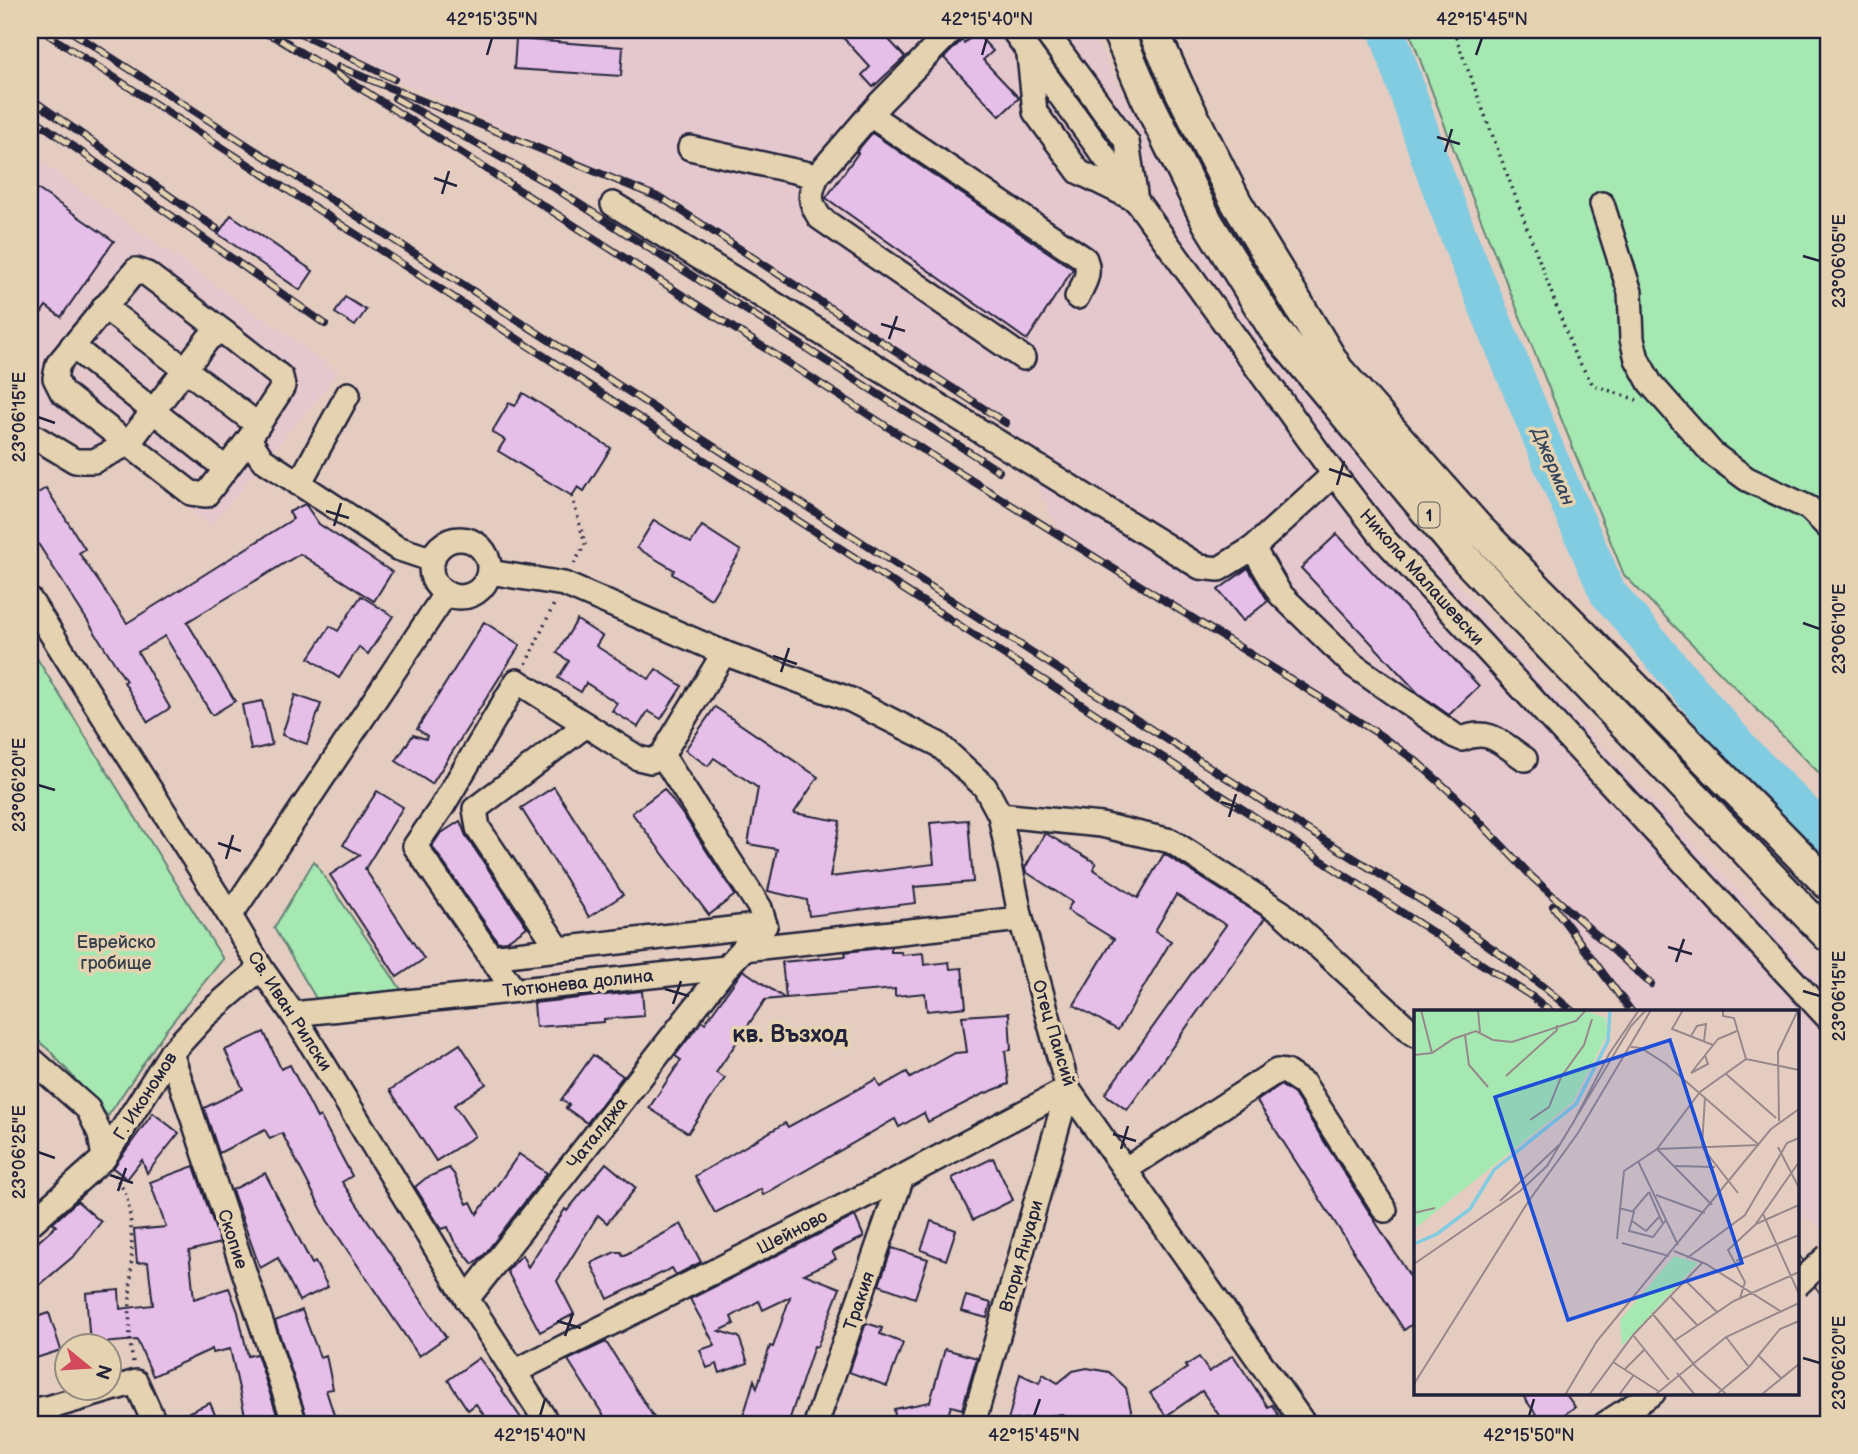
<svg xmlns="http://www.w3.org/2000/svg" width="1858" height="1454" font-family="'Balsamiq Sans',sans-serif">
<rect width="100%" height="100%" fill="#e5ccc1"/>
<filter id="ink" filterUnits="userSpaceOnUse"><feTurbulence type="fractalNoise" baseFrequency=".0143" numOctaves="2"/><feDisplacementMap in="SourceGraphic" scale="14" xChannelSelector="R" yChannelSelector="G"/><feConvolveMatrix kernelMatrix="1 2 1 2 8 2 1 2 1" color-interpolation-filters="sRGB"/></filter>
<g filter="url(#ink)">
<g fill="#e5c8cd">
<path d="M294 30H1090L1217 271 1500 638 1766 921 1828 993V1226L1823 1231 1797 1210V1011H1631L1532 877 1456 797 1416 761 1374 731 1062 537 1006 423 665 200 407 85Z"/>
<path d="M30 154 339 372 210 527 113 440 84 448 30 417Z"/>
</g>
<g fill="#a6e8b2" stroke="#648576" stroke-width="2">
<path d="M1409 30H1828V782L1624 575 1466 182Z"/>
<path d="M30 647 223 959 165 1031 108 1116 50 1051 35 1038 30 1026Z"/>
<path d="M314 861 402 991 317 1000 274 928Z"/>
</g>
<g fill="none" stroke-linecap="round" stroke-linejoin="round">
<path stroke="#81cce1" stroke-width="37" d="M1387 30 1430 160 1462 245 1548 455 1608 593 1745 754 1828 837"/>
</g>
<g fill="#e6bfe9" stroke="#22223b" stroke-width="2">
<path d="M836 30H880L905 57 873 87 862 75 870 67Z"/>
<path d="M976 33 993 51 983 60 1019 98 1000 116 944 58 962 40 964 43Z"/>
<path d="M516 39 623 47 621 76 514 69Z"/>
<path d="M872 133 1073 269 1027 340 826 198 858 153 856 152Z"/>
<path d="M30 184 114 241 61 317 46 306 30 330Z"/>
<path d="M231 215 313 271 300 290 218 234Z"/>
<path d="M345 297 366 310 355 326 335 313Z"/>
<path d="M523 393 611 448 584 491 578 487 572 496 498 451 505 440 492 432 509 403 515 406Z"/>
<path d="M46 488 85 549 79 553 127 623 293 519 289 512 305 504 319 524 392 572 374 601 300 554 187 622 235 701 212 715 165 636 138 652 170 708 148 722 124 682 126 681 30 531V498Z"/>
<path d="M654 520 691 543 702 526 741 551 711 599 672 574 674 570 637 548Z"/>
<path d="M1337 534 1479 686 1449 715 1418 693 1301 568Z"/>
<path d="M1248 568 1268 601 1243 621 1218 590Z"/>
<path d="M361 596 393 616 368 654 359 647 339 678 309 658 330 626 338 631Z"/>
<path d="M577 620 602 636 596 646 649 679 656 669 682 686 661 719 648 711 638 727 612 711 617 703 586 683 581 692 558 678 569 661 557 653Z"/>
<path d="M484 622 520 645 432 784 396 761 413 735 426 739 427 736 417 729Z"/>
<path d="M295 695 321 704 307 744 282 735Z"/>
<path d="M262 701 272 745 251 750 242 705Z"/>
<path d="M715 707 818 777 794 813 840 821 830 877 934 864 930 823 968 820 973 882 914 887 916 903 809 916 807 900 768 891 777 849 748 844 758 788 714 758 708 766 685 750Z"/>
<path d="M554 787 623 895 589 917 521 808Z"/>
<path d="M664 789 688 822 735 895 709 915 632 813Z"/>
<path d="M377 791 403 807 365 869 424 959 397 977 330 875 360 855 343 845Z"/>
<path d="M460 821 466 836 527 927 507 941 498 942 432 846 440 834Z"/>
<path d="M1045 833 1096 863 1093 869 1138 898 1164 854 1265 918 1127 1110 1105 1094 1226 925 1176 895 1155 931 1171 941 1118 1030 1074 1005 1114 939 1067 910 1072 902 1026 872 1025 868Z"/>
<path d="M891 947V952H901L902 955 923 953 924 965 949 962 950 969 962 968 966 1007 927 1011 925 993 895 996V989L786 998 782 962 846 956 845 952Z"/>
<path d="M743 970 784 998 765 1000 716 1073 725 1078 688 1133 649 1108 681 1060 675 1056 702 1021 705 1023Z"/>
<path d="M642 991 644 1016 604 1019V1022L536 1027 534 1003Z"/>
<path d="M1009 1013 1011 1050 1005 1051 1009 1084 981 1095 928 1122 924 1113 899 1127 895 1119 763 1195 761 1189 715 1213 695 1176 785 1123 788 1127 876 1079 880 1087 907 1072 910 1078 955 1053 967 1052 962 1016Z"/>
<path d="M264 1032 281 1069 290 1065 317 1118 320 1116 352 1176 342 1182 446 1337 419 1356 327 1220 282 1133 270 1139 265 1130 219 1153 204 1108 243 1089 225 1050Z"/>
<path d="M460 1044 486 1084 454 1105 475 1136 436 1161 390 1090Z"/>
<path d="M593 1055 623 1076 587 1123 566 1108 569 1105 561 1100Z"/>
<path d="M1280 1085 1294 1094 1415 1284V1322L1404 1330 1257 1101Z"/>
<path d="M153 1113 179 1133 147 1173 142 1160 127 1179 113 1168Z"/>
<path d="M519 1154 547 1173 484 1255 473 1264 454 1241 448 1227 442 1229 437 1222 415 1187 426 1178 449 1168 454 1174 467 1204 471 1202 477 1214Z"/>
<path d="M993 1158 1013 1200 973 1220 952 1178Z"/>
<path d="M606 1163 636 1188 607 1223 598 1215 557 1281 574 1314 540 1332 507 1271 522 1255 528 1267 565 1209 567 1211Z"/>
<path d="M194 1166 220 1243 189 1251 194 1299 229 1288 238 1312 248 1356 257 1354 280 1424H247L230 1349 213 1353 212 1349 153 1376 137 1340 90 1344 86 1293 119 1290 120 1309 153 1305 148 1262 137 1263 134 1230 166 1227 150 1182Z"/>
<path d="M265 1173 312 1264 315 1262 328 1287 299 1301 278 1258 260 1268 232 1190Z"/>
<path d="M77 1201 101 1222 75 1255 30 1293V1249L56 1226 53 1223Z"/>
<path d="M855 1216 864 1237 832 1252 836 1259 804 1274 840 1288 817 1347 814 1346 788 1424H741L754 1380 757 1388 770 1346 773 1347 790 1297 763 1310 759 1301 731 1317 734 1324 719 1331 739 1337 748 1363 720 1373 717 1364 707 1368 700 1350 715 1345 690 1299Z"/>
<path d="M931 1221 956 1230 946 1260 921 1250Z"/>
<path d="M681 1224 701 1262 676 1275 672 1268 608 1299 591 1263 615 1252H621L623 1256Z"/>
<path d="M892 1248 928 1259 915 1298 879 1285Z"/>
<path d="M966 1296 991 1303 987 1318 961 1311Z"/>
<path d="M302 1310 320 1357 326 1355 333 1389 326 1390 337 1424H309L275 1321Z"/>
<path d="M49 1313 61 1350 33 1359 30 1348V1319Z"/>
<path d="M866 1323 882 1328 880 1334 903 1343 887 1386 849 1372Z"/>
<path d="M606 1342 658 1424H609L568 1360Z"/>
<path d="M945 1349 977 1358 962 1409 951 1406 945 1424H896L894 1409 930 1402Z"/>
<path d="M1233 1355 1268 1407 1272 1405 1284 1424H1225L1202 1391 1166 1416 1150 1393 1187 1368 1185 1366 1199 1357 1209 1372Z"/>
<path d="M479 1358 491 1374 525 1424H490L476 1404 468 1410 448 1380Z"/>
<path d="M1087 1368 1109 1372 1126 1388 1134 1424H1067L1062 1414 1008 1421 1020 1374 1039 1383 1043 1374 1058 1383 1073 1371Z"/>
<path d="M1521 1393H1565L1575 1407 1550 1424H1543Z"/>
<path d="M210 1403 219 1424H194L189 1412Z"/>
</g>
<g fill="none" stroke-linecap="round" stroke-linejoin="round">
<defs>
<g id="minor">
<path d="M952 30 881 102 817 176C809 194 809 202 820 218L1023 358"/>
<path d="M1013 30 1334 474 1384 539 1828 1018"/>
<path d="M1041 30 1046 32 1127 142 1135 194"/>
<path d="M1029 55 1035 112 1079 172 1134 199"/>
<path d="M870 115 1085 259C1091 273 1084 284 1077 297"/>
<path d="M690 148 817 176"/>
<path d="M613 204 1200 567 1219 569 1253 548 1334 474"/>
<path d="M1602 204 1630 292 1632 339 1637 359 1650 383 1713 454 1747 479 1809 508 1828 527"/>
<path d="M104 307 258 425"/>
<path d="M225 333 147 274 136 270 58 364 55 378 62 392 191 493 206 495 249 439"/>
<path d="M72 346 226 469"/>
<path d="M30 434 75 461H94L128 444 208 339 217 333H225L281 377 283 386 279 393 249 439 262 459 397 548 433 560"/>
<path d="M299 484 348 394"/>
<circle cx="460" cy="568" r="29"/>
<path d="M1253 548 1280 594 1353 665 1455 736 1462 739C1490 727 1502 744 1525 759"/>
<path d="M489 572 564 584 724 653 851 700 938 744 985 787 1000 815 1021 919 1068 1089 1304 1424"/>
<path d="M30 600 230 916 261 968 293 1014 467 1299 548 1424"/>
<path d="M662 755 760 908 765 925"/>
<path d="M1000 815 1101 825 1171 841 1282 913 1415 1035"/>
<path d="M230 916 446 593"/>
<path d="M559 949 478 828 475 809 586 725"/>
<path d="M743 949 1021 919"/>
<path d="M490 957 765 925"/>
<path d="M513 989 415 846 442 807 517 681 638 758 651 761 662 755 724 653"/>
<path d="M293 1014 726 968 765 925"/>
<path d="M171 1053 295 1424"/>
<path d="M30 1058 88 1109 100 1134 104 1158"/>
<path d="M1126 1169 1277 1071 1286 1072 1304 1084 1385 1210"/>
<path d="M30 1224 104 1158 171 1053 205 1016 261 968"/>
<path d="M467 1299 726 968"/>
<path d="M514 1372 902 1177 1068 1089"/>
<path d="M30 1411 51 1407 136 1382 155 1424"/>
<path d="M816 1424 902 1177"/>
<path d="M973 1424 1068 1089"/>
<path d="M1605 1424 1653 1393"/>
</g>
<g id="major">
<path d="M1117 30 1146 97 1208 223 1274 329 1467 560 1828 936"/>
<path d="M1153 30 1178 86 1236 202 1338 370 1477 527 1828 884"/>
</g>
</defs>
<use href="#minor" stroke="#22223b" stroke-width="28"/>
<use href="#major" stroke="#22223b" stroke-width="35"/>
<g stroke="#22223b" stroke-width="3.5" stroke-dasharray="2 5" stroke-linecap="butt">
<path d="M1453 30 1574 353 1593 385 1637 400"/>
<path d="M572 496 585 544 573 566"/>
<path d="M526 664 554 604"/>
<path d="M114 1175C118 1182 125 1190 127 1199 139 1251 123 1310 133 1362"/>
</g>
<use href="#minor" stroke="#e4d2b0" stroke-width="23"/>
<use href="#major" stroke="#e4d2b0" stroke-width="30"/>
<defs>
<g id="rail">
<path d="M41 30 1534 998 1550 1011"/>
<path d="M69 30 1284 815C1383 877 1484 934 1572 1011"/>
<path d="M259 30 288 43"/>
<path d="M294 30 394 79"/>
<path d="M280 40 368 93 939 460 1374 731 1416 761 1456 797 1532 877 1651 984"/>
<path d="M339 67 665 200 1006 423"/>
<path d="M30 98 217 229"/>
<path d="M395 98 545 182 999 471"/>
<path d="M30 116 325 324"/>
<path d="M1553 906 1631 1011"/>
<path d="M1797 1258 1828 1298"/>
</g>
</defs>
<use href="#rail" stroke="#22223b" stroke-width="8"/>
<use href="#rail" stroke="#e4d2b0" stroke-width="5" stroke-dasharray="16" stroke-linecap="butt"/>
<defs>
<path id="minor-bridge" d="M1797 1285 1828 1256"/>
</defs>
<use href="#minor-bridge" stroke="#22223b" stroke-width="28" stroke-linecap="butt"/>
<use href="#minor-bridge" stroke="#e4d2b0" stroke-width="23"/>
</g>
</g>
<path fill="none" stroke="#22223b" stroke-width="2.5" d="M487 55 492 38M982 55 987 38M1476 55 1482 38M1437 137 1460 144M1445 152 1452 129M434 178 457 186M442 194 449 171M1803 256 1820 261M881 324 905 331M889 339 897 316M38 417 55 423M1329 469 1352 477M1337 485 1344 461M326 511 349 518M334 526 341 503M1803 623 1820 629M773 656 797 664M781 672 789 648M38 785 55 790M1221 802 1244 809M1229 817 1236 794M218 843 241 851M226 859 233 835M1668 947 1692 954M1676 962 1684 939M665 989 689 996M1803 991 1820 996M673 1004 681 981M1113 1134 1136 1141M1121 1149 1128 1126M38 1152 55 1158M110 1175 133 1183M118 1191 126 1168M557 1321 581 1328M565 1336 573 1313M1803 1358 1820 1363M540 1416 545 1399M1034 1416 1040 1399M1529 1416 1534 1399"/>
<g text-anchor="middle" stroke-width="7" stroke-linejoin="round" paint-order="stroke">
<rect fill="#e4d2b0" stroke="#5c575e" stroke-width="2" x="1418.5" y="502.5" width="21" height="25" rx="5"/>
<g font-size="16" font-weight="bold" fill="#22223b">
<text x="1429" y="521">1</text>
</g>
<g font-size="18" fill="#22223b" stroke="#e4d2b0">
<text transform="translate(1422 577) rotate(48)" y="6">Никола Малашевски</text>
<text transform="translate(578 983) rotate(-6)" y="6">Тютюнева долина</text>
<text transform="translate(290 1011) rotate(57)" y="6">Св. Иван Рилски</text>
<text transform="translate(1054 1033) rotate(73)" y="6">Отец Паисий</text>
<text transform="translate(145 1096) rotate(-57)" y="6">Г. Икономов</text>
<text transform="translate(597 1133) rotate(-52)" y="6">Чаталджа</text>
<text transform="translate(792 1232) rotate(-27)" y="6">Шейново</text>
<text transform="translate(233 1239) rotate(72)" y="6">Скопие</text>
<text transform="translate(1021 1256) rotate(-74)" y="6">Втори Януари</text>
<text transform="translate(859 1301) rotate(-71)" y="6">Тракия</text>
</g>
<g font-size="18" fill="#36404d" stroke="#e4d2b0">
<text x="116" y="948">Еврейско<tspan x="116" dy="21">гробище</tspan></text>
</g>
<g font-size="19" font-style="italic" fill="#35445c" stroke="#e4d2b0">
<text transform="translate(1554 466) rotate(67)" y="7">Джерман</text>
</g>
<g font-size="24" font-weight="bold" fill="#22223b" stroke="#e4d2b0">
<text x="790" y="1042">кв. Възход</text>
</g>
</g>
<g transform="translate(1414 1010)">
<rect width="385" height="385" fill="#e5ccc1"/>
<path d="M0 0H169L192 8 193 25 159 92 0 219ZM260 246 284 253 208 336 206 310Z" fill="#a6e8b2"/>
<path fill="none" stroke="#81cce1" stroke-width="3.5" d="M0 234 23 224 56 199 80 160 162 94 194 31 196 0"/>
<path fill="none" stroke="#97888b" stroke-width="2" d="M7 0 18 43M64 0 66 22M269 0 258 19 299 35M51 25 55 55 74 77M277 26 283 16 292 14 290 31M217 37 227 38 252 54 345 135M0 45 18 43 39 29 62 21 79 30 98 32 162 11 172 0M332 49 385 60M277 63 304 29 323 21M277 63 294 54 291 45M312 64 362 108M92 66 143 20V15M291 87 288 137 324 183M116 110 135 97 147 67 170 35 178 9M365 111 364 42 384 0M158 115 195 44 225 0M364 137 385 178M243 139 345 135M243 139 298 195M224 151 264 235M261 156 301 157M235 182 249 214M242 185 291 203M86 191 145 135M205 198 220 202 215 221 239 227 252 210M219 201 235 182M0 203 21 198M349 204 385 284M218 211 232 221 246 206M342 214 385 195M203 229 210 161 243 139 286 82 332 49 320 8 309 6V0M208 233 255 246M260 241 292 254 366 301M273 248 331 205 373 133 385 128M322 251 385 225M0 254 106 181 133 156 217 16 232 0M273 272 303 302M256 286 283 315M326 288 331 272 314 240 341 215 385 152M238 303 282 357 313 385M219 325 255 370M312 327 334 356M260 331 320 291 385 262M344 345 367 368M199 352 244 381M210 360 230 340M263 363 281 385M0 374 114 192 164 123 237 0M151 385 183 331 357 119 385 99M175 385 220 324 289 252M205 385 219 366M241 385 312 327 385 293M302 385 335 357 366 319 385 311M347 385 385 354"/>
<path fill="#1d4ed8" fill-opacity="0.15" stroke="#1d4ed8" stroke-width="3.5" d="M256 30 328 253 154 310 81 87Z"/>
<rect width="385" height="385" fill="none" stroke="#22223b" stroke-width="3.5"/>
</g>
<rect width="1858" height="1454" fill="none" stroke="#e4d2b0" stroke-width="77"/>
<g transform="translate(88 1367) rotate(108)"><circle r="33" fill="#e4d2b0" stroke="#968c81" stroke-width="2"/>
<path d="M0-5L12 26L0 18L-12 26Z" fill="#d1495b"/>
<text y="-10" font-size="19" font-weight="bold" text-anchor="middle" fill="#22223b">N</text>
</g>
<rect x="38" y="38" width="1782" height="1378" fill="none" stroke="#22223b" stroke-width="2.5"/>
<g font-size="18" text-anchor="middle" fill="#22223b">
<text x="492" y="25">42°15'35"N</text>
<text x="987" y="25">42°15'40"N</text>
<text x="1482" y="25">42°15'45"N</text>
<text transform="translate(1839 261) rotate(-90)" y="6">23°06'05"E</text>
<text transform="translate(19 417) rotate(-90)" y="6">23°06'15"E</text>
<text transform="translate(1839 629) rotate(-90)" y="6">23°06'10"E</text>
<text transform="translate(19 785) rotate(-90)" y="6">23°06'20"E</text>
<text transform="translate(1839 996) rotate(-90)" y="6">23°06'15"E</text>
<text transform="translate(19 1152) rotate(-90)" y="6">23°06'25"E</text>
<text transform="translate(1839 1363) rotate(-90)" y="6">23°06'20"E</text>
<text x="540" y="1441">42°15'40"N</text>
<text x="1034" y="1441">42°15'45"N</text>
<text x="1529" y="1441">42°15'50"N</text>
</g>
</svg>
